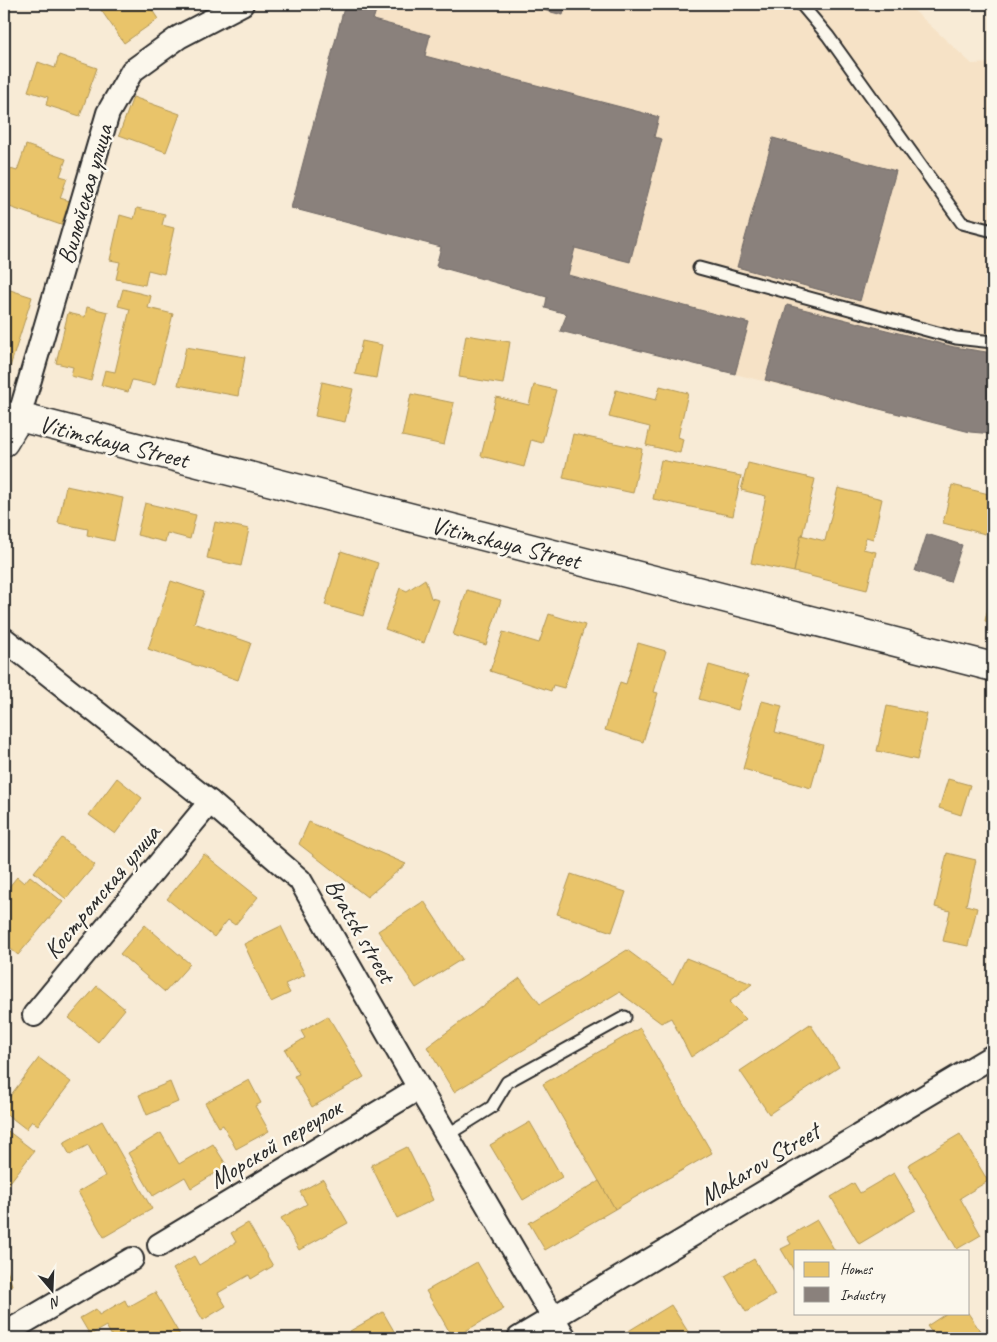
<svg xmlns="http://www.w3.org/2000/svg" width="997" height="1342" font-family="Caveat,sans-serif">
<rect width="100%" height="100%" fill="#f8ebd6"/>
<filter id="ink" filterUnits="userSpaceOnUse"><feTurbulence type="fractalNoise" baseFrequency=".02" numOctaves="2"/><feDisplacementMap in="SourceGraphic" scale="10" xChannelSelector="R" yChannelSelector="G"/><feConvolveMatrix kernelMatrix="1 2 1 2 8 2 1 2 1" color-interpolation-filters="sRGB"/></filter>
<g filter="url(#ink)">
<path fill="#f6e2c6" d="M345 4H907L972 64 993 63V434L970 432 560 331 567 314 545 308 546 297 436 266 441 247 291 208Z"/>
<g fill="#e9c46a" stroke="#b09657">
<path d="M109 4H148L158 19 124 43 101 10Z"/>
<path d="M59 55 97 68 80 116 46 105 48 97 28 91 38 62 55 68Z"/>
<path d="M133 97 180 114 166 152 119 135Z"/>
<path d="M26 145 66 159 60 176 67 178 60 198 70 201 61 225 4 205V167L17 171Z"/>
<path d="M137 208 165 214 162 225 174 228 164 274 148 270 145 285 116 279 120 262 110 260 120 215 134 219Z"/>
<path d="M4 288 32 297 10 367 4 365Z"/>
<path d="M123 289 151 296 148 308 173 314 155 385 132 380 128 392 101 385 105 370 115 372 130 309 118 306Z"/>
<path d="M87 307 108 312 91 381 71 376 73 367 56 363 68 313 85 317Z"/>
<path d="M466 335 510 342 503 384 459 377Z"/>
<path d="M362 341 382 345 376 378 355 374Z"/>
<path d="M186 347 245 357 238 396 178 385Z"/>
<path d="M322 382 353 389 345 422 315 416Z"/>
<path d="M534 385 556 390 542 443 531 440 524 467 481 456 496 397 529 405Z"/>
<path d="M660 386 688 393 678 437 683 439 680 453 646 445 650 427 609 417 616 390 656 400Z"/>
<path d="M411 394 454 403 444 445 402 436Z"/>
<path d="M573 434 642 449 633 493 563 478Z"/>
<path d="M661 460 741 476 733 516 653 499Z"/>
<path d="M748 463 815 479 794 572 751 563 766 496 741 490Z"/>
<path d="M952 485 993 495V502L985 534 943 523Z"/>
<path d="M66 486 123 498 114 541 87 535 88 529 58 523Z"/>
<path d="M838 488 882 499 873 539 866 537 863 549 876 552 867 590 794 572 801 535 825 541Z"/>
<path d="M145 503 196 515 190 539 167 533 165 542 137 535Z"/>
<path d="M215 522 249 529 241 566 207 558Z"/>
<path d="M341 551 378 563 363 616 325 605Z"/>
<path d="M425 579 431 598 439 600 424 643 385 629 400 588 407 591Z"/>
<path d="M171 581 204 592 194 623 251 643 238 680 148 649Z"/>
<path d="M467 590 501 600 486 645 453 635Z"/>
<path d="M992 591 993 592V623L985 621Z"/>
<path d="M549 614 585 625 564 688 553 685 551 691 490 671 503 632 539 643Z"/>
<path d="M638 643 666 651 654 692 658 693 643 742 605 730 620 682 626 684Z"/>
<path d="M709 665 748 676 738 710 699 699Z"/>
<path d="M762 701 782 706 775 732 823 745 811 788 743 769Z"/>
<path d="M887 706 927 714 917 760 877 751Z"/>
<path d="M117 778 142 798 115 834 89 815Z"/>
<path d="M948 779 970 785 961 815 939 808Z"/>
<path d="M309 822 406 864 367 897 299 844Z"/>
<path d="M62 838 95 865 66 899 34 872Z"/>
<path d="M947 853 976 860 966 905 977 908 968 946 943 941 950 911 935 907Z"/>
<path d="M204 854 258 897 235 925 228 920 214 937 167 899Z"/>
<path d="M571 874 626 892 612 932 557 914Z"/>
<path d="M30 876 63 902 18 955 4 943V893L17 877 24 883Z"/>
<path d="M424 901 462 959 416 988 378 931Z"/>
<path d="M145 925 190 964 165 992 120 954Z"/>
<path d="M281 926 305 975 285 984 290 993 271 1002 244 944Z"/>
<path d="M627 950 673 984 686 958 752 984 729 1002 746 1019 691 1057 671 1018 661 1023 619 992 454 1092 427 1047 520 978 540 1004Z"/>
<path d="M97 986 125 1009 98 1042 69 1018Z"/>
<path d="M328 1016 364 1077 312 1107 294 1076 299 1074 285 1050 305 1038 301 1031Z"/>
<path d="M810 1024 839 1067 769 1114 740 1071Z"/>
<path d="M640 1028 712 1153 615 1209 543 1084Z"/>
<path d="M39 1058 71 1082 38 1125 32 1121 26 1129 4 1112V1104Z"/>
<path d="M249 1080 261 1103 255 1106 269 1131 236 1149 223 1125 219 1127 205 1103Z"/>
<path d="M170 1082 178 1102 147 1115 139 1095Z"/>
<path d="M102 1121 152 1209 104 1237 78 1192 105 1176 88 1145 70 1155 63 1143Z"/>
<path d="M530 1122 562 1177 523 1200 490 1145Z"/>
<path d="M4 1128 34 1151 4 1190Z"/>
<path d="M161 1133 179 1164 213 1144 227 1166 191 1188 185 1177 153 1196 128 1153Z"/>
<path d="M960 1134 988 1181 960 1198 981 1235 957 1249 908 1165Z"/>
<path d="M407 1147 433 1200 397 1218 371 1165Z"/>
<path d="M894 1173 916 1210 859 1244 831 1197 854 1183 860 1193Z"/>
<path d="M323 1179 348 1223 299 1250 281 1218 307 1204 300 1192Z"/>
<path d="M599 1181 615 1209 545 1250 529 1223Z"/>
<path d="M817 1220 835 1251H796V1274L781 1249 791 1244 787 1237Z"/>
<path d="M248 1223 273 1266 251 1279 249 1275 218 1293 226 1306 203 1320 173 1269 194 1256 199 1265 236 1242 231 1233Z"/>
<path d="M754 1259 775 1295 746 1312 725 1276Z"/>
<path d="M4 1261 12 1285 4 1288Z"/>
<path d="M477 1262 504 1309 453 1338 426 1291Z"/>
<path d="M155 1292 181 1337 179 1338H113L106 1326 90 1335 80 1318 96 1309 99 1315 125 1300 128 1307Z"/>
<path d="M671 1305 692 1338H617Z"/>
<path d="M383 1312 398 1338H354L350 1331Z"/>
<path d="M947 1313H968L985 1338H936L927 1326Z"/>
</g>
<g fill="#8a817c" stroke="#6e6764">
<path d="M345 4H378L373 20 430 35 425 56 659 117 654 137 662 139 630 262 575 248 568 275 749 323 735 374 560 331 567 314 545 308 547 297 436 266 441 247 291 208Z"/>
<path d="M519 4H566L563 15Z"/>
<path d="M773 138 896 171 860 301 737 267Z"/>
<path d="M787 305 954 347 993 353V434L970 432 765 380Z"/>
<path d="M927 534 962 545 950 582 915 571Z"/>
</g>
<g fill="none" stroke-linecap="round" stroke-linejoin="round">
<defs>
<g id="service">
<path d="M801 4 828 36 962 223 993 231"/>
<path d="M699 268 956 338 993 342"/>
<path d="M447 1135 492 1107 507 1082 625 1017"/>
</g>
<g id="minor">
<path d="M4 412 19 417 108 113 132 71 179 37 242 4"/>
<path d="M4 639 210 802 300 880 419 1088 565 1338"/>
<path d="M34 1015 210 802"/>
<path d="M159 1245 419 1088"/>
<path d="M4 1334 132 1259"/>
<path d="M519 1338 993 1056"/>
</g>
<path id="tertiary" d="M4 442 19 417 993 667"/>
</defs>
<use href="#service" stroke="#2b2b2b" stroke-width="15"/>
<use href="#minor" stroke="#2b2b2b" stroke-width="26"/>
<use href="#tertiary" stroke="#2b2b2b" stroke-width="31"/>
<use href="#service" stroke="#fbf7ec" stroke-width="11"/>
<use href="#minor" stroke="#fbf7ec" stroke-width="22"/>
<use href="#tertiary" stroke="#fbf7ec" stroke-width="28"/>
</g>
</g>
<g text-anchor="middle" stroke-width="5" stroke-linejoin="round" paint-order="stroke">
<g font-size="25" fill="#2b2b2b" stroke="#fbf7ec">
<text transform="translate(84 194) rotate(-74)" y="9">Вилюйская улица</text>
<text transform="translate(114 441) rotate(14)" y="9">Vitimskaya Street</text>
<text transform="translate(506 542) rotate(14)" y="9">Vitimskaya Street</text>
<text transform="translate(101 891) rotate(-50)" y="9">Костромская улица</text>
<text transform="translate(361 930) rotate(60)" y="9">Bratsk street</text>
<text transform="translate(275 1143) rotate(-31)" y="9">Морской переулок</text>
<text transform="translate(759 1163) rotate(-31)" y="9">Makarov Street</text>
</g>
</g>
<rect width="997" height="1342" fill="none" stroke="#fbf7ec" stroke-width="20"/>
<rect x="10" y="10" width="977" height="1322" fill="none" stroke="#2b2b2b" stroke-width="2" filter="url(#ink)"/>
<rect x="794" y="1250" width="175" height="65" fill="#fbf7ec" stroke="#a8a59f"/>
<rect x="804" y="1262" width="25" height="15" fill="#e9c46a" stroke="#a8a59f"/>
<text x="840" y="1274" font-size="15" fill="#2b2b2b">Homes</text>
<rect x="804" y="1287" width="25" height="15" fill="#8a817c" stroke="#a8a59f"/>
<text x="840" y="1300" font-size="15" fill="#2b2b2b">Industry</text>
<g transform="translate(52 1290) rotate(161)" stroke="#fbf7ec" stroke-width="4" paint-order="stroke">
<path d="M0-4L9 19L0 12L-9 19Z" fill="#2b2b2b"/>
<text y="-8" font-size="14" font-weight="bold" text-anchor="middle" fill="#2b2b2b">N</text>
</g>
</svg>
